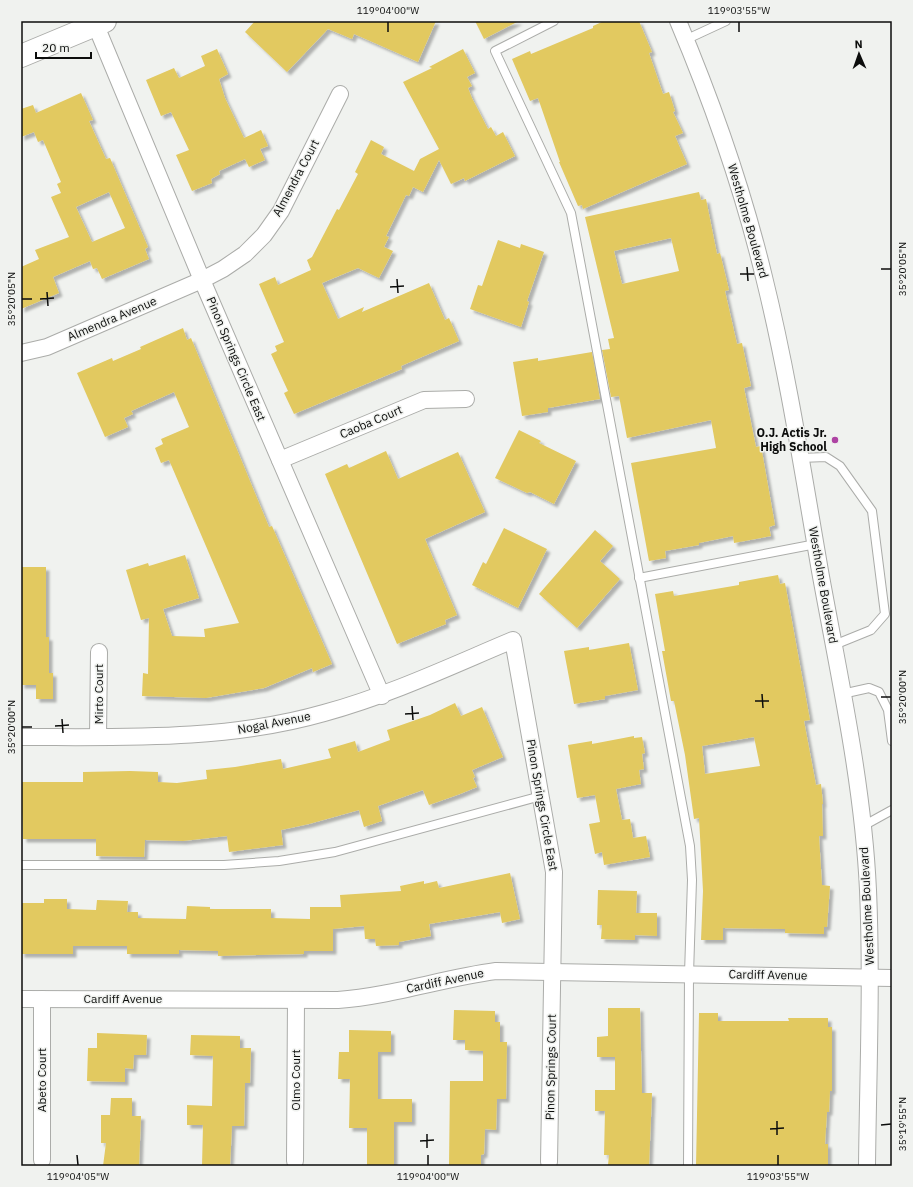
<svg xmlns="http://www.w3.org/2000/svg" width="913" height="1187" font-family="'IBM Plex Sans',sans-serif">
<defs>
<filter id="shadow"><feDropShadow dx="3.5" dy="3.5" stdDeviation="1" flood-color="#0004"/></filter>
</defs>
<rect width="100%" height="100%" fill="#f0f2ef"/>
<g fill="#e2c960" fill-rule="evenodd" filter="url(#shadow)">
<path d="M255 21H436L418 62 354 34 352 39 328 29 287 72 245 32Z"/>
<path d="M475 21H519L484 39Z"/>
<path d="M604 21H639L652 52 649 53 663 94 669 92 675 111 673 112 683 133 675 136 687 164 583 209 582 205 578 206 559 162H560L538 98 530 101 512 59 530 51 531 54 593 28V26Z"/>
<path d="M217 49 228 74 219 79 225 98 244 138 261 130 268 146 260 149 265 160 249 167 245 159 219 171 220 174 211 179 212 183 192 191 176 155 189 150 171 112 161 116 146 80 174 68 179 78 205 66 201 56Z"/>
<path d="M463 49 475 73 467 77 472 86 468 88 472 98 488 129 491 127 496 136 503 132 515 156 465 181 464 178 451 184 439 160 423 192 413 187 409 196 406 195 386 236 389 237 384 247 393 251 379 278 358 268 322 283 338 319 364 307 362 312 429 283 445 320 449 318 459 341 401 366 402 369 294 414 284 393 288 391 271 354 277 351 275 346 284 342 259 284 275 277 278 285 311 270 307 260 312 257 337 209 339 210 358 174 355 172 371 140 384 147 381 154 414 171 420 159 439 149 403 82 432 68 429 67Z"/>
<path d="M81 93 93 120 89 121 106 159 110 158 148 247 145 249 149 259 102 279 97 268 93 269 90 261 53 277 59 293 21 309V267L39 259 35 250 69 237 51 197 61 193 57 184 61 182 43 140 38 142 34 132 21 137V109L33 105 36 113ZM109 192 125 228 92 242 76 207Z"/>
<path d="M699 192 701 200 706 199 717 254 720 253 729 290 725 291 737 344 742 343 751 386 744 388 756 447 761 446 775 525 769 527 771 536 734 543 733 536 699 543V545L665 551 666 558 649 561 631 463 716 448 711 420 627 438 619 396 611 397 602 350 610 349 608 339 614 338 585 217ZM671 238 679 271 622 284 614 251Z"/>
<path d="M498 240 520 248 521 244 544 252 527 301 529 302 521 327 470 309 478 285 482 286Z"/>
<path d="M183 328 187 340 191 338 269 527 272 526 332 664 313 672 312 668 264 688 206 698 142 696 143 673 148 674 149 618 141 620 126 570 148 563 149 566 185 555 199 598 163 609 172 636 205 637 204 629 239 623 169 460 161 463 155 448 163 444 161 439 189 427 174 392 131 411 133 414 124 418 128 427 105 437 77 373 112 358 113 361 141 349 140 347Z"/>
<path d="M592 352 600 399 548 408V412L522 416 513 362 538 358V361Z"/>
<path d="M519 430 541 441 539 443 576 461 554 504 530 492 527 493 495 478Z"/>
<path d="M386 451 398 479 458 452 485 512 425 539 457 615 445 620 446 624 397 644 325 474 347 464 349 468Z"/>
<path d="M504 528 547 549 518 608 472 585 483 562 486 564Z"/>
<path d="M595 530 613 546 600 561 620 579 577 628 539 594Z"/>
<path d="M22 567H46V637H49V673H53V699H36V685H21Z"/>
<path d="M778 575 780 584 785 583 810 720 804 721 816 785 821 784 823 804H822L823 836H819L822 885 830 886 827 927H824V934L785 933V929L723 928V940H701L703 891 699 818 694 819 685 755 674 701H671L662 651H665L655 594 673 591 674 596 739 585V582ZM754 737 760 766 705 774 702 746Z"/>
<path d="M629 643 638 690 605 696V699L574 704 564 651 589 647V650Z"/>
<path d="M455 703 461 716 482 707 503 757 472 770 475 777 473 778 477 787 460 794 429 805 423 790 378 806 382 821 364 827 359 810 309 824 281 830 283 845 229 852 227 836 183 841 145 840 144 857 96 856V839H23L21 782H83V772L130 771 158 772V782L177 783 207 779 206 770 235 767 281 759 283 769 331 758 328 749 355 741 358 752 390 740 387 730 430 715Z"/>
<path d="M634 736V738L642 737 645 753 642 754 644 769 639 770 641 784 616 789 622 820 630 819 633 838 646 836 650 857 604 865 602 852 595 854 589 824 600 822 595 795 577 798 568 745 592 741V744Z"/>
<path d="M510 873 520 919 502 923 500 912 429 924 431 936 399 942V945L376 946 375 939H365L364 926 333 929V951H304V954L218 956V951L179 950V954H127V946H73V954H21V903H44V899H67V909L96 910 97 900 128 901 127 912H138V918L186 919 187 906 210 907V909H271V918L310 919V907H341L340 895 401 891 400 886 424 881V884L437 881 439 888Z"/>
<path d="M598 890 637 891 636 913H657V936L635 935V940L601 939 602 925H597Z"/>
<path d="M608 1008H640L642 1093H652L649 1166 608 1165 609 1155H604L605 1111H595V1090H615V1057H597V1037L608 1036Z"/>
<path d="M454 1010 495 1011V1022H500V1042H507L506 1099H497L496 1130 485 1129 484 1154 481 1155V1166H449L450 1081H483V1051L465 1050V1040H453Z"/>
<path d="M699 1013H718V1021H789L788 1018H828V1027H832V1091H830L829 1112H827L825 1144H828V1166H696Z"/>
<path d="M349 1030 391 1031V1052H378V1099H412V1122H394V1166H367V1128H349L350 1079H338L339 1052H349Z"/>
<path d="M97 1033 147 1035 146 1055H134L133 1069 125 1068V1082L87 1081 88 1048H97Z"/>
<path d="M191 1035 240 1036V1048H251L250 1083H245L244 1126H232L230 1166H202L203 1125H187V1105L212 1106 213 1056 190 1055Z"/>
<path d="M111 1098H132V1116H141L139 1166H103L106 1143H101V1115H110Z"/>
</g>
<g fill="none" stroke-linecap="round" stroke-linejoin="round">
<defs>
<g id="service">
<path d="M554 21 495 51 571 213 690 846 692 880 689 974 688 1166"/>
<path d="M685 40 726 21"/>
<path d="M800 458 826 457 840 466 872 511 885 614 871 630 834 645"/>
<path d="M639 578 816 544"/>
<path d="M842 694 869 688 879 692 888 710 892 741"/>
<path d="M863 826 892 810"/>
<path d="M21 865H224L279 861 335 852 541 796"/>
</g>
<g id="minor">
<path d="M94 21 202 280 382 696"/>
<path d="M678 21C713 104 743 190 764 277 788 374 803 473 820 571 839 676 863 783 868 890 872 982 868 1074 867 1166"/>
<path d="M21 353 47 347 202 280 223 269 245 254 264 235 281 211 340 94"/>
<path d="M280 460 424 400 466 399"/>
<path d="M21 737C123 737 226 741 324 713 390 695 451 666 513 640L554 872 549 1162"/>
<path d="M98 737 99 652"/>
<path d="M21 999 338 1000C392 996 443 978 496 971L892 978"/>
<path d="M42 1160V999"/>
<path d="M295 1161 296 1000"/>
</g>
<path id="secondary" d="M21 56 105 21"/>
</defs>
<use href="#service" stroke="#abaca9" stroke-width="10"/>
<use href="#minor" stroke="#abaca9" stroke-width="18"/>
<use href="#secondary" stroke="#abaca9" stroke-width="24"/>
<use href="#service" stroke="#fff" stroke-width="8"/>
<use href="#minor" stroke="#fff" stroke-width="16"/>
<use href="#secondary" stroke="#fff" stroke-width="22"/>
</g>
<path fill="none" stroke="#0c0d0c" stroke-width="1.5" d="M388 22V32M739 22V32M747 267 748 281M881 269H891M740 274H754M397 279 398 293M390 287 404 286M47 292 48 306M22 299H32M40 299 54 298M762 694 763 708M881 697H891M755 701H769M412 706 413 720M405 714 419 713M62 719 63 733M55 726 69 725M22 727H32M777 1121V1135M881 1125 891 1124M770 1129 784 1128M427 1134V1148M420 1141 434 1140M77 1155 78 1165M428 1155V1165M778 1155V1165"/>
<circle fill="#ae43a3" stroke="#f0f2ef" stroke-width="1.5" cx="835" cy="440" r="4"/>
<g text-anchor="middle" stroke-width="3" stroke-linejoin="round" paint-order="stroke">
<g font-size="12" fill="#0c0d0c" stroke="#f0f2ef">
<text transform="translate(296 178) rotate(-62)" y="4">Almendra Court</text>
<text transform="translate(748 221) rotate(74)" y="4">Westholme Boulevard</text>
<text transform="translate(112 319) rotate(-23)" y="4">Almendra Avenue</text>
<text transform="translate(236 359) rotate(67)" y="4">Pinon Springs Circle East</text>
<text transform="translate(371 422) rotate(-23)" y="4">Caoba Court</text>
<text transform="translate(823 585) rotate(80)" y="4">Westholme Boulevard</text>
<text transform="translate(99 694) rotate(-90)" y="4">Mirto Court</text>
<text transform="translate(274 723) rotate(-11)" y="4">Nogal Avenue</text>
<text transform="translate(542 805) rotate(80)" y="4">Pinon Springs Circle East</text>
<text transform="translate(867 906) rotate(-93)" y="4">Westholme Boulevard</text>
<text transform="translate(768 975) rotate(1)" y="4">Cardiff Avenue</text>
<text transform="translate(445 981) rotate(-12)" y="4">Cardiff Avenue</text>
<text x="123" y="1003">Cardiff Avenue</text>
<text transform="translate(551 1067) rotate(-89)" y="4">Pinon Springs Court</text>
<text transform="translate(42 1080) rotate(-90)" y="4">Abeto Court</text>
<text transform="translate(296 1080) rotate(-90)" y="4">Olmo Court</text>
</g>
<g font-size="12" font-weight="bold" fill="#0c0d0c" stroke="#f0f2ef" text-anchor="end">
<text x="827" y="437">O.J. Actis Jr.<tspan x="827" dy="14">High School</tspan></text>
</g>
</g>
<rect width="913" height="1187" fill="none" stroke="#f0f2ef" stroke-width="44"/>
<g transform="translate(859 54) rotate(358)" stroke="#f0f2ef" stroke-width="3" paint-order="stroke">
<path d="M0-3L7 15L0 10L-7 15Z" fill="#0c0d0c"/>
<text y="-6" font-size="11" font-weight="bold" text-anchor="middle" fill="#0c0d0c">N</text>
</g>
<path d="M36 52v6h55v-6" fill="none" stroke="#0c0d0c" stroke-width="2"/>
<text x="42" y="52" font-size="12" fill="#0c0d0c" stroke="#f0f2ef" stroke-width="3" paint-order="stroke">20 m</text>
<rect x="22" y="22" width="869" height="1143" fill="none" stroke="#0c0d0c" stroke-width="1.5"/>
<g font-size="10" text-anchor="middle" fill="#0c0d0c">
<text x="388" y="14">119°04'00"W</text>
<text x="739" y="14">119°03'55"W</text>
<text transform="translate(902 269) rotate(-90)" y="4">35°20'05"N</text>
<text transform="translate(11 299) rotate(-90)" y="4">35°20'05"N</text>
<text transform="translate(902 697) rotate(-90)" y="4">35°20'00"N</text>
<text transform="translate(11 727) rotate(-90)" y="4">35°20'00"N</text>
<text transform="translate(902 1124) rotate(-90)" y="4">35°19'55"N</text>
<text x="78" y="1180">119°04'05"W</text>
<text x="428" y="1180">119°04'00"W</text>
<text x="778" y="1180">119°03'55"W</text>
</g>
</svg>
